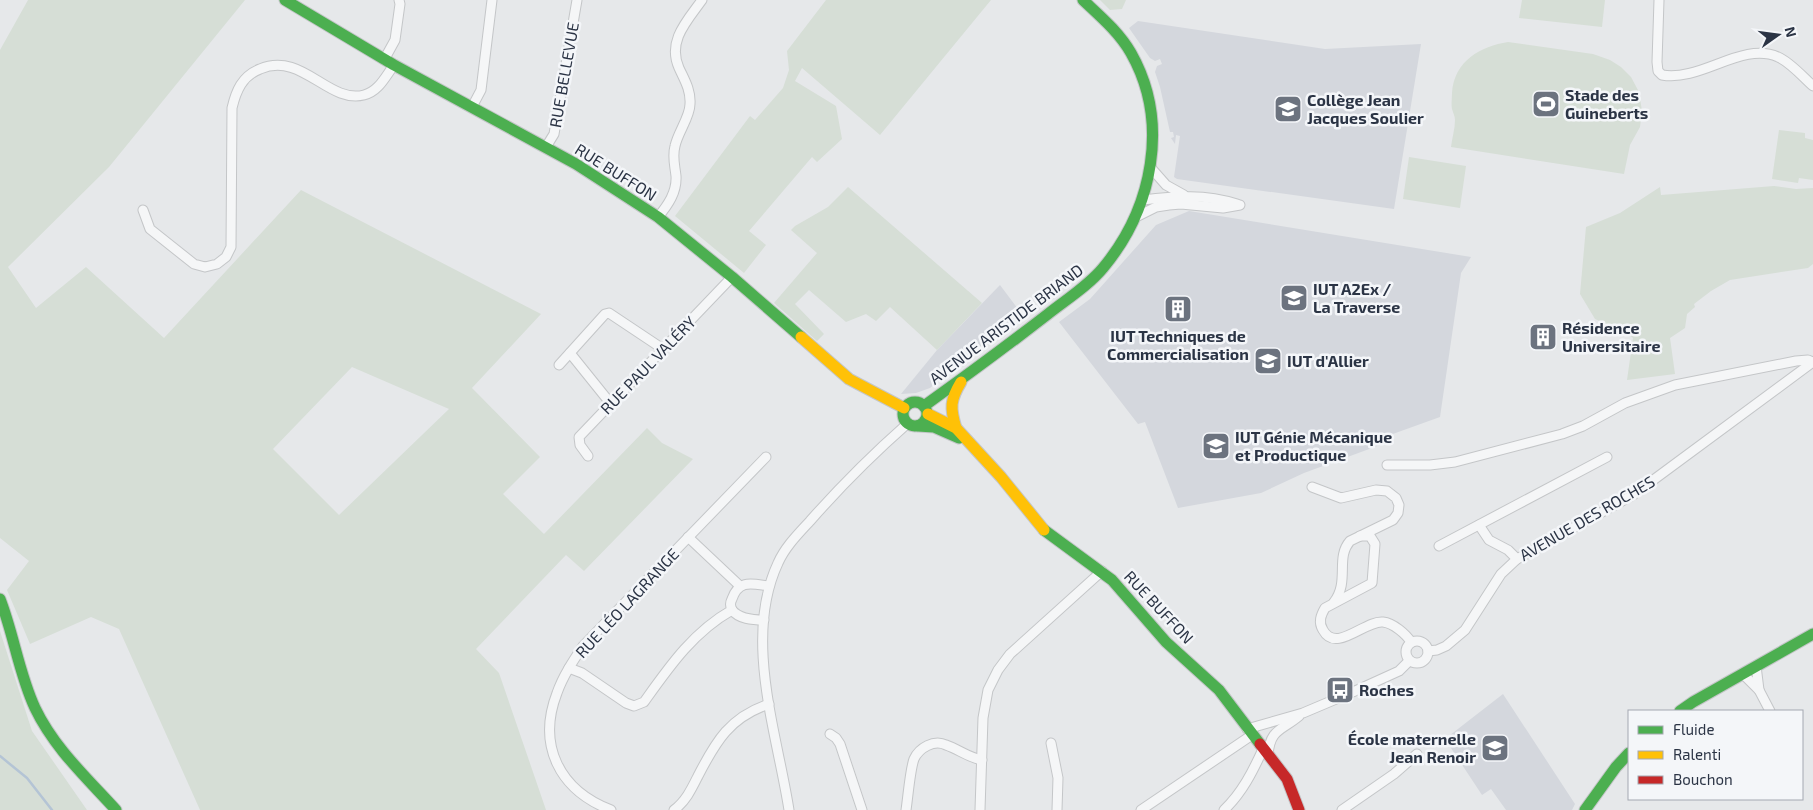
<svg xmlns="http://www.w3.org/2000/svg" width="1813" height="810" font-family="'Exo 2',sans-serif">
<rect width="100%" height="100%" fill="#e6e8ea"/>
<g fill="#d4d7dd">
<path d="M1138 21 1325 49 1421 44 1394 209 1177 179 1174 177 1180 136 1176 135 1175 144 1171 138 1174 137 1173 132H1170L1160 87 1155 72 1157 66 1162 64 1160 59 1155 61 1150 58 1129 28Z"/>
<path d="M1189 211 1471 257 1461 273 1440 417 1390 435 1391 441 1304 473 1261 493 1178 508 1145 422 1138 424 1059 322 1090 299 1156 225Z"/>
<path d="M1000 285 1021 313 930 388 916 393 901 394 937 350Z"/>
<path d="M1503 694 1575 804 1572 810H1506L1491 789 1482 795 1445 739Z"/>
</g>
<g fill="#d6ded6" fill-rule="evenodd">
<path d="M28 0H245L109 167 8 267 36 308 86 267 164 338 301 190 541 314 472 388 540 457 503 494 544 534 647 428 662 443 693 459 584 571 566 555 476 649 499 673 546 810H200L119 629 91 617 30 644 7 590 29 561 0 538V50ZM352 367 449 409 339 515 273 449Z"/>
<path d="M826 0H991L880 135 802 68 795 81 836 106 842 139 817 162 812 157 749 231 766 245 744 273 675 216 750 116 755 120 783 88 789 70 787 51Z"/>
<path d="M1100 0H1126L1122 9 1110 10Z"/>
<path d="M1522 0H1605L1602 27 1519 18Z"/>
<path d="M1508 42 1593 54 1610 60 1621 67 1631 77 1639 92 1642 111 1640 127 1630 145 1624 174 1451 147C1452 138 1455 129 1455 120 1455 116 1453 113 1452 109 1451 104 1452 98 1452 93 1454 61 1481 46 1508 42Z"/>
<path d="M1779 130 1805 133V138L1813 140V180L1799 178 1798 183 1772 179Z"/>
<path d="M1409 157 1466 166 1460 208 1403 199Z"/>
<path d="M1774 186 1796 189 1813 188V264L1808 268 1730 280 1711 291 1694 304 1695 307 1687 314 1685 328 1670 338 1675 374 1627 380 1633 338 1628 334 1595 319 1580 294 1586 227 1620 213 1660 187 1661 195Z"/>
<path d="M848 187 982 303 937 350 890 307 876 321 866 314 846 322 809 290 795 304 824 334 817 341 774 303 817 253 791 230 795 226 828 207Z"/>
<path d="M0 631 32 731 87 810H0Z"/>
</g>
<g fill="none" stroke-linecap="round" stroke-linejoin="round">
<path stroke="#b4c4d5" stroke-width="2.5" d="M0 756 27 778 52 810"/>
<defs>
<g id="street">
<path d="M1659 0 1657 62 1658 71 1662 75C1701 82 1742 41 1778 57 1790 62 1803 77 1813 86"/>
<path d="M384 60 395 40 400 4 399 0"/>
<path d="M472 107 481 90 492 0"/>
<path d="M546 147 554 134 577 0"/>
<path d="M1151 168 1166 185 1184 195"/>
<path d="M1143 200C1176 196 1205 194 1237 204"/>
<path d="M143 210 150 229 194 264 205 267 217 264 226 257 231 247 232 108C236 91 242 76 260 69 302 51 328 104 364 95 379 91 385 77 394 65"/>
<path d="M658 217C668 205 677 192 676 176 675 166 672 157 675 146 678 132 690 117 690 104 691 90 684 79 679 68 667 41 687 21 702 0"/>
<path d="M1136 217 1156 207 1169 205 1181 204 1223 208 1240 205"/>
<path d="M570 353 611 404"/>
<path d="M559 365 605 314 609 313 663 349"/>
<path d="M588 456 580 445 579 437 732 277"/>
<path d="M1387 465H1430L1455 462 1562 434 1583 426 1625 403 1675 385 1796 361 1808 360 1813 362"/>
<path d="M1312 487 1341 498 1376 490 1387 491 1396 498 1399 505 1398 513 1393 520 1350 541C1335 558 1350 581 1334 602"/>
<path d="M1479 525 1489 540 1508 550 1517 559"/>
<path d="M1360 536H1370L1375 544 1372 583 1325 608C1321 615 1318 622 1323 630 1336 654 1365 620 1383 622 1393 623 1406 634 1411 642"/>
<path d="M688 537 740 586"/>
<path d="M1439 546 1607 457"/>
<path d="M732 610C739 619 752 620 764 620"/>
<circle cx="1417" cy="652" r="11"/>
<path d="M1428 651 1437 650 1446 646 1465 630 1501 574 1517 559 1633 495 1813 362"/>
<path d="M1756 666 1759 690"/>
<path d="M569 668 582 673 626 703 634 706 644 702C669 667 693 632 732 610 730 605 730 603 732 599 739 579 752 584 769 586"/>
<path d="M1743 674 1759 690 1770 711"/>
<path d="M1247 729 1303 713 1355 691 1399 671 1409 661"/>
<path d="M830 734 836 738 840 744 862 810"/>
<path d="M1051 743 1058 778 1057 810"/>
<path d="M1268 755C1270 729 1281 731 1299 716"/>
<path d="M611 810C559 790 537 745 557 693 563 676 573 661 583 646L766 457"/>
<path d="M674 810C686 801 692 788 698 776 716 741 730 717 769 704"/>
<path d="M789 810C777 733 743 638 778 563 785 547 798 534 810 521 840 487 873 454 907 424"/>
<path d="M906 810C908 797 910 770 914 759 919 748 934 739 946 745 960 750 967 757 982 760"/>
<path d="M980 810 983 718 988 690 998 670 1010 654 1102 571"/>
<path d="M1141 810 1252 735"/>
<path d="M1224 810C1242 793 1253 771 1263 749"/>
<path d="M1342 810 1394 774 1417 754"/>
</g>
<g id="fast">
<path d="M285 0 394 65 576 164 658 217 732 277 801 337"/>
<circle cx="915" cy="414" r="12"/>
<path d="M924 406C966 376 1008 345 1048 314 1067 299 1088 286 1103 268 1153 208 1170 122 1131 53 1119 32 1100 16 1083 0"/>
<path d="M918 426 934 427 959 438"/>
<path d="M1044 530 1112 580 1166 642 1219 690 1260 744"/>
<path d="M0 599C14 635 19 674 35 708 54 748 87 778 116 810"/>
<path d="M1680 711 1693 702 1813 634"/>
<path d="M1585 810 1616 767 1629 753"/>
</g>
<g id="slow">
<path d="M801 337 849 379 904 408"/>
<path d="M928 414 956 428 1001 477 1044 530"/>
<path d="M956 428C950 408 950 400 961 382"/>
</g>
<path id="jam" d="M1260 744 1287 779 1299 810"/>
</defs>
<use href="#street" stroke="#c4c6c8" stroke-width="11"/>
<use href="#fast" stroke="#c4c6c8" stroke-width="13"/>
<use href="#slow" stroke="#c4c6c8" stroke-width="13"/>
<use href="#jam" stroke="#c4c6c8" stroke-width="13"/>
<use href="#street" stroke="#f5f6f7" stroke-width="9"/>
<use href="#fast" stroke="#4caf50" stroke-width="11"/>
<use href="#slow" stroke="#ffc107" stroke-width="11"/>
<use href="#jam" stroke="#c62828" stroke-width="11"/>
</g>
<defs>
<symbol id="stadium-square" viewBox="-11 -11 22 22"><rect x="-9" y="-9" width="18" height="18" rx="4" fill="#6c737f" stroke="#f4f6f9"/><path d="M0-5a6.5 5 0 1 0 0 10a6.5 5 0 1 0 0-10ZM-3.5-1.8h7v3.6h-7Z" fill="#fff"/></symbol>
<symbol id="school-square" viewBox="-11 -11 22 22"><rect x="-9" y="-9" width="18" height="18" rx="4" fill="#6c737f" stroke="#f4f6f9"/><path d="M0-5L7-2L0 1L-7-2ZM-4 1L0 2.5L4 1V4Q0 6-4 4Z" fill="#fff"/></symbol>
<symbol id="university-square" viewBox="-11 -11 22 22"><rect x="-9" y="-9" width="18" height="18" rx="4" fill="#6c737f" stroke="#f4f6f9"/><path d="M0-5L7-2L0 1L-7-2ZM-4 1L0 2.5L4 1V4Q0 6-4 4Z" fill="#fff"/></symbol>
<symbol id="building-square" viewBox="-11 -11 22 22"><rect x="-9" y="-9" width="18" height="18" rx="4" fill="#6c737f" stroke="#f4f6f9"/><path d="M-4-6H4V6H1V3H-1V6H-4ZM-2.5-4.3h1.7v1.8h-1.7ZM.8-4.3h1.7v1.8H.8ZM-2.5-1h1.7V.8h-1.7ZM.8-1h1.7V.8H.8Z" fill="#fff"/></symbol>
<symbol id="bus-square" viewBox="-11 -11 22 22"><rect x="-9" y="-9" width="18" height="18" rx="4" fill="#6c737f" stroke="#f4f6f9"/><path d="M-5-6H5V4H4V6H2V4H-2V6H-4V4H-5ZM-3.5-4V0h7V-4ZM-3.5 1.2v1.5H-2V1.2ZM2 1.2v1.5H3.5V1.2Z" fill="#fff"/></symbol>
</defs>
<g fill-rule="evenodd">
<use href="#stadium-square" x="1530" y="88" width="32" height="32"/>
<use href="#school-square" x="1272" y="93" width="32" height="32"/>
<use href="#university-square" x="1278" y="282" width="32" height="32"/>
<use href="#building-square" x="1162" y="293" width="32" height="32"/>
<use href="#building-square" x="1527" y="321" width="32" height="32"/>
<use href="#university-square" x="1252" y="345" width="32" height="32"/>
<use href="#university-square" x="1200" y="430" width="32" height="32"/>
<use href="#bus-square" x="1324" y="674" width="32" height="32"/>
<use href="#school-square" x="1479" y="732" width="32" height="32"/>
</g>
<g text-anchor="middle" stroke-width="5" stroke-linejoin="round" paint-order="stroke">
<g font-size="16" fill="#2b3445" stroke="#f4f6f9">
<text transform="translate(564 75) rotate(-80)" y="6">RUE BELLEVUE</text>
<text transform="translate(616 172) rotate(32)" y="6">RUE BUFFON</text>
<text transform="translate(1006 324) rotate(-37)" y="6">AVENUE ARISTIDE BRIAND</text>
<text transform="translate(648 365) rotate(-46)" y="6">RUE PAUL VALÉRY</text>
<text transform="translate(1587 518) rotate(-30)" y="6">AVENUE DES ROCHES</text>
<text transform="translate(627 603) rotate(-47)" y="6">RUE LÉO LAGRANGE</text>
<text transform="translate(1159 607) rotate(47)" y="6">RUE BUFFON</text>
</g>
<g font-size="16" font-weight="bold" fill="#2b3445" stroke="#f4f6f9" text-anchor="start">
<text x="1565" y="101">Stade des<tspan x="1565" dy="18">Guineberts</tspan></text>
<text x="1307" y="106">Collège Jean<tspan x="1307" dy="18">Jacques Soulier</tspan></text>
<text x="1313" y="295">IUT A2Ex /<tspan x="1313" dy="18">La Traverse</tspan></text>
<text x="1562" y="334">Résidence<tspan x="1562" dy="18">Universitaire</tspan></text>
<text x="1178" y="342" text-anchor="middle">IUT Techniques de<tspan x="1178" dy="18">Commercialisation</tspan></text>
<text x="1287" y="367">IUT d'Allier</text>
<text x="1235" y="443">IUT Génie Mécanique<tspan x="1235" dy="18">et Productique</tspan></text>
<text x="1359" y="696">Roches</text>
<text x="1476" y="745" text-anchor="end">École maternelle<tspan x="1476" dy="18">Jean Renoir</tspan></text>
</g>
</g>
<rect x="1628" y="710" width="175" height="90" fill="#f4f6f9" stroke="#a4a8b1"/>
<rect x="1638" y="726" width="25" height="8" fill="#4caf50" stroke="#a4a8b1"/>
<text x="1673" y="735" font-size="15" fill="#2b3445">Fluide</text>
<rect x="1638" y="751" width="25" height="8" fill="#ffc107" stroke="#a4a8b1"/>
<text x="1673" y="760" font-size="15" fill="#2b3445">Ralenti</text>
<rect x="1638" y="776" width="25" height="8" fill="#c62828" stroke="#a4a8b1"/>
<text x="1673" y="785" font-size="15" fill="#2b3445">Bouchon</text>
<g transform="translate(1778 35) rotate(76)" stroke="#f4f6f9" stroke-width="4" paint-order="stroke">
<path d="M0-4L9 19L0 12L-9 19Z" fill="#2b3445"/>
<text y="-8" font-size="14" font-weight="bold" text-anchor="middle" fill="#2b3445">N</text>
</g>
</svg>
